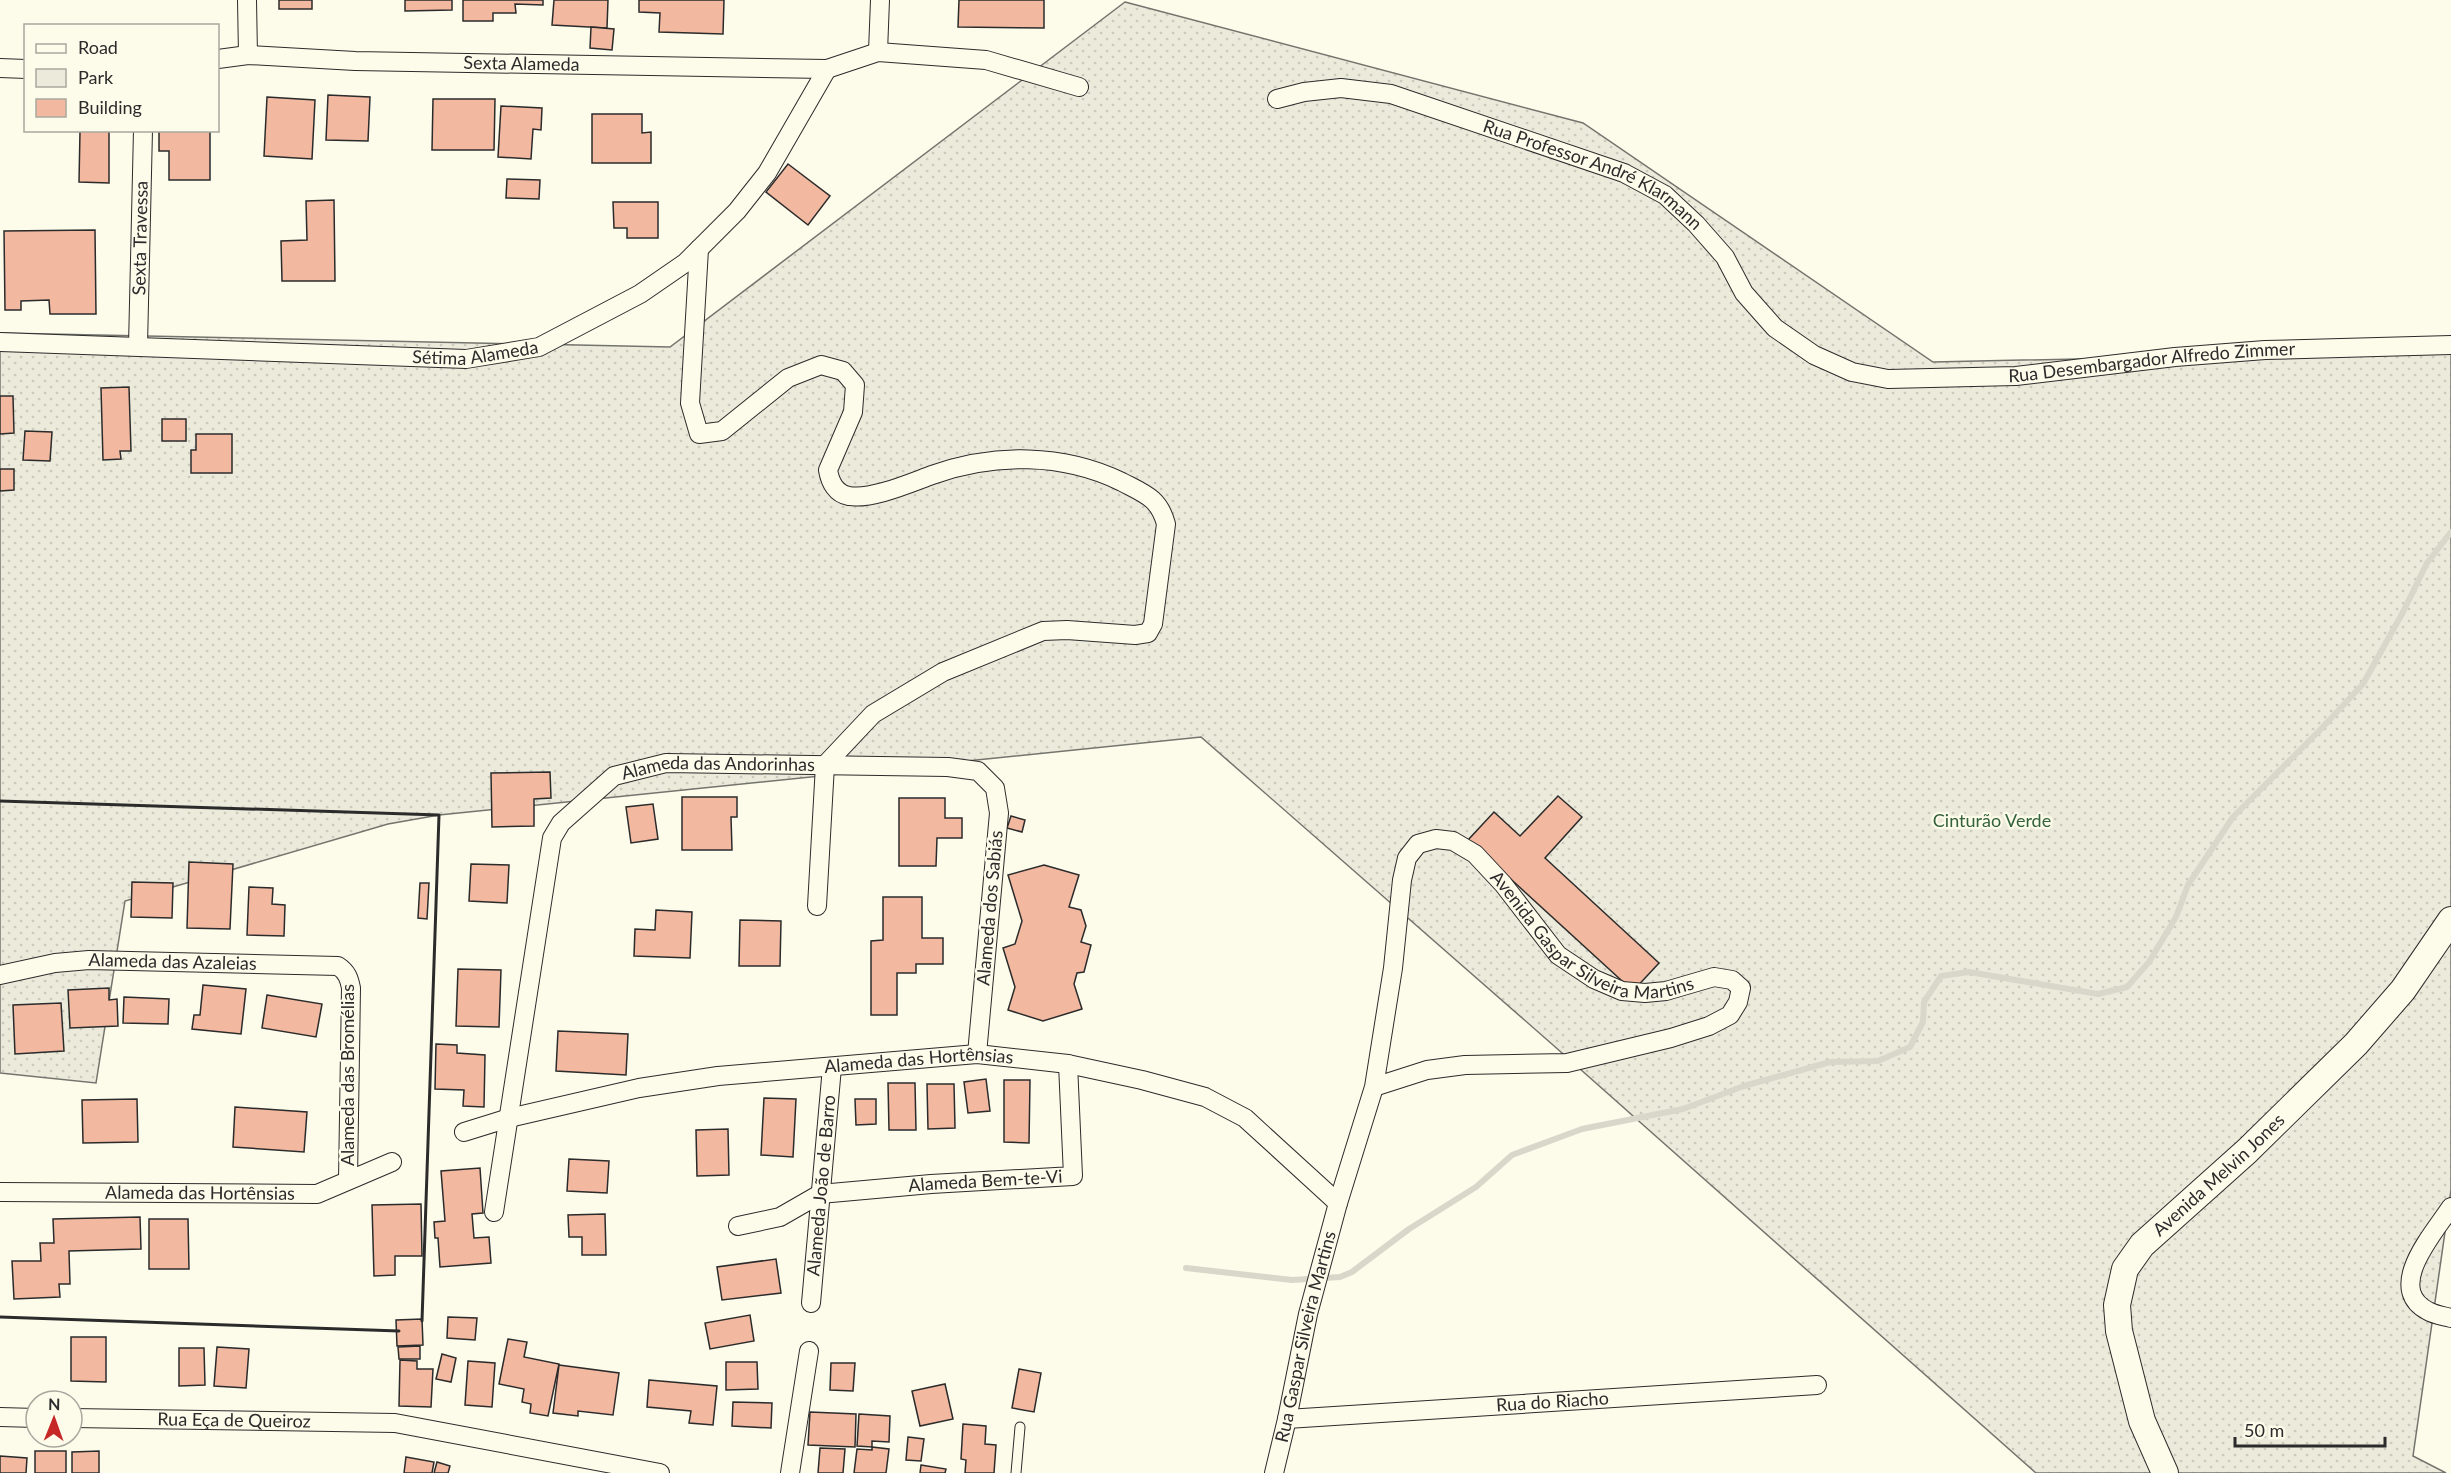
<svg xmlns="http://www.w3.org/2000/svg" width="2451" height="1473" font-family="Lato,sans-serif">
<defs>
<pattern id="green-dots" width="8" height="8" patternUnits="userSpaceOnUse" patternTransform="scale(1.5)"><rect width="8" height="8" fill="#ecebdb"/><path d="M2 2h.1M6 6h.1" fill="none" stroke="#cbcabc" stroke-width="1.8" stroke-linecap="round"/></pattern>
</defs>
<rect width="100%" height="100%" fill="#fdfbea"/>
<path fill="url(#green-dots)" stroke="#74746e" stroke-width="1.5" d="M1125 2 1583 123 1933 362 2451 351V1190L2413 1456 2446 1473H2036L1553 1045 1201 737 439 815 388 824 125 901 96 1083 0 1073V333L670 347Z"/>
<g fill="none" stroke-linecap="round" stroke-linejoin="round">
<path stroke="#d8d7c9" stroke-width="6" d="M1186 1268 1292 1280 1340 1277 1352 1272 1409 1229 1476 1187 1512 1155 1582 1129 1683 1109 1744 1086 1830 1062 1878 1061 1910 1047 1923 1022 1924 1002 1941 976 1969 972 2098 994 2127 987 2149 962 2176 917 2188 885 2233 817 2321 729 2363 684 2403 612 2427 563 2451 532"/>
</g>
<g fill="#f2b8a0" stroke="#2b2b2b" stroke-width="1.5">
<rect x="279" y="0" width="33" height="9"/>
<path d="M405 0H452V10L405 11Z"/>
<path d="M463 0H543V5L515 4 516 13H493V21H463Z"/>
<path d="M554 0H608L607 28 552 25Z"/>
<path d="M639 0H724L723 34 659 32 660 13 639 12Z"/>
<path d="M959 0H1044V28L958 27Z"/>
<path d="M591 27 614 29 612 50 590 48Z"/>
<path d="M328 95 370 97 368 141 326 140Z"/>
<path d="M267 97 315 100 312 159 264 156Z"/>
<path d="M433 99H495L494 150H432Z"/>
<path d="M501 106 542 108 541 130 533 129 531 159 498 157Z"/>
<path d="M592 114H642V133L651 132V163H592Z"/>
<path d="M109 130V183L79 182 80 131H47Z"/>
<path d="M159 130H210V180H169V151H159Z"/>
<path d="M788 164 830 196 808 225 766 192Z"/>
<path d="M507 179 540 180 539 199 506 198Z"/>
<path d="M334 200 335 281H282L281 241 307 240 306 201Z"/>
<path d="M613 202H658V238H627V228H614Z"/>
<path d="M95 230 96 314H50L49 300 21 301V310H5L4 231Z"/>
<path d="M129 387 131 451H120L121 459 103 460 101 388Z"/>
<path d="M0 396H13L14 433 0 434Z"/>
<rect x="162" y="419" width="24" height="22"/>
<path d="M25 431 52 432 50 461 23 460Z"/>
<path d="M196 434H232V473H191V450H196Z"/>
<path d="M0 469H14V490L0 491Z"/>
<path d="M550 772 551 798 534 799V826L492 827 491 773Z"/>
<path d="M1558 796 1582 817 1545 858 1659 963 1633 991 1468 840 1494 812 1520 836Z"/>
<path d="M682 797H737V817H731L732 850H682Z"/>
<path d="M899 798H945V818H962V838H937L936 866H899Z"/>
<path d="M653 804 658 839 631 843 626 807Z"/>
<path d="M1011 816 1025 820 1022 832 1007 828Z"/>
<path d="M189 862 233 864 230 929 187 928Z"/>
<path d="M471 864 509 865 507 903 469 901Z"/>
<path d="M1044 865 1079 875 1069 907 1081 910 1086 926 1081 942 1091 945 1084 972 1077 973 1074 984 1082 1009 1043 1021 1008 1010 1015 987 1003 948 1015 944 1022 921 1008 875Z"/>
<path d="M132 882 173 883 172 918 131 917Z"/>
<path d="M420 883H429L427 919 418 918Z"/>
<path d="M249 887 273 888 272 904 285 905 284 936 247 935Z"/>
<path d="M883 897H922V938H943V964H916V973H897V1015H871V941L883 940Z"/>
<path d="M656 910 692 912 690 958 634 956 635 929 655 930Z"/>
<path d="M740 920 781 921 780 966H739Z"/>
<path d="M458 969 501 970 499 1027 456 1026Z"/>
<path d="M203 985 246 989 241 1034 192 1029 194 1015H200Z"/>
<path d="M109 988V1000L117 999 118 1026 70 1028 68 990Z"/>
<path d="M267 995 322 1004 316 1037 262 1028Z"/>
<path d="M124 997 169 999 168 1024 123 1023Z"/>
<path d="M61 1003 64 1051 15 1054 13 1005Z"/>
<path d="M558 1031 628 1034 626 1075 556 1071Z"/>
<path d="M436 1044 457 1045V1053L485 1055 484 1107 463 1106 464 1090 435 1089Z"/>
<path d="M986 1079 990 1111 968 1113 964 1082Z"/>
<path d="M1004 1080H1030L1029 1143 1004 1142Z"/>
<path d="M888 1083H915L916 1130H889Z"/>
<path d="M927 1084H954L955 1128 928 1129Z"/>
<path d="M764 1098 796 1099 793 1157 761 1155Z"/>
<path d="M137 1099 138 1142 83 1143 82 1100Z"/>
<path d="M855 1099H876V1124L856 1125Z"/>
<path d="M235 1107 307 1112 304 1152 233 1147Z"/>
<path d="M728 1129 729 1175 697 1176 696 1130Z"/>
<path d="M569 1159 609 1161 607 1193 567 1191Z"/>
<path d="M480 1168 483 1213 472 1214 474 1238 489 1237 491 1263 440 1267 438 1238H435L434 1222 445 1221 441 1171Z"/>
<path d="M421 1204 422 1256H395V1275L374 1276 372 1205Z"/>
<path d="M605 1214 606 1255H582V1237H569L568 1215Z"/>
<path d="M140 1217 141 1249 69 1251 70 1284H59L60 1297 14 1299 12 1261H41L40 1243H54L53 1219Z"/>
<path d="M149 1219H188L189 1269H149Z"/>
<path d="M776 1259 781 1293 722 1300 717 1267Z"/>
<path d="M750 1315 754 1341 710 1349 705 1323Z"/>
<path d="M448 1317 477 1318 475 1340 447 1338Z"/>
<path d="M422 1319 423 1345 397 1346 396 1320Z"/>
<path d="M71 1337H106V1382L71 1381Z"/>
<path d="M508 1339 527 1342 524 1357 559 1364 548 1416 530 1413 531 1404 522 1402 524 1389 499 1384Z"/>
<path d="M420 1346V1359H399L398 1347Z"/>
<path d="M217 1347 249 1349 246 1388 214 1386Z"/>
<path d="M179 1348H204L205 1385 179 1386Z"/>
<path d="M442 1354 456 1358 451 1382 436 1379Z"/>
<path d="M400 1360 417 1361V1369H433L431 1407 399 1406Z"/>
<path d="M468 1361 495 1363 492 1407 465 1405Z"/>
<path d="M726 1362H757L758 1389 726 1390Z"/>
<path d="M831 1363H855L853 1391 830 1390Z"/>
<path d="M559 1365 619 1373 613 1415 578 1411V1416L553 1413Z"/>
<path d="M1019 1369 1041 1373 1034 1412 1012 1408Z"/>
<path d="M649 1380 717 1386 713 1425 689 1423 691 1411 647 1407Z"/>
<path d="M945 1384 953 1419 920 1426 912 1391Z"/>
<path d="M733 1402 772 1403 771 1428 732 1426Z"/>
<path d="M810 1412 856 1414 855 1447 808 1445Z"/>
<path d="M859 1414 890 1416 889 1442 872 1441V1447L857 1446Z"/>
<path d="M963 1424 986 1426 985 1444 996 1445 994 1473H965L966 1460 961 1459Z"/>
<path d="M908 1437 924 1439 921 1461 906 1460Z"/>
<path d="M872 1447 889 1449 886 1473H854L857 1449 872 1450Z"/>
<path d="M820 1448 845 1449 843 1473H818Z"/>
<rect x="35" y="1451" width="31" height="22"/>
<path d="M99 1451V1473H72V1452Z"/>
<path d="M0 1456 27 1458 26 1473H0Z"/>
<path d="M406 1457 434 1462 432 1473H404Z"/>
<path d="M437 1462 450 1466 448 1473H434Z"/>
<path d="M921 1465 946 1469 945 1473H920Z"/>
</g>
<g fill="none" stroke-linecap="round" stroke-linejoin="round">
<defs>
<path id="service" d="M1016 1473 1020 1427"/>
<g id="minor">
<path d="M247 0 248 55"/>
<path d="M878 52 880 0"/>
<path id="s1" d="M218 59 248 55 355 61 827 69 878 52 986 60 1079 87"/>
<path d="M0 68 26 69"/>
<path id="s2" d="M1277 99 1304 92 1341 88 1391 94 1624 173 1665 195 1696 224 1725 257 1744 293 1775 328 1814 355 1852 372 1888 379 2016 376 2175 357 2265 350 2451 345"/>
<path d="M699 249 690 403 699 434 722 431 788 378 821 365 843 371 855 385 853 412 828 470C830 482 836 494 849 496 871 500 910 483 932 475 994 453 1063 453 1122 482 1145 494 1159 498 1166 524L1153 624 1148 633 1135 635 1067 630 1043 631 943 672 873 714 825 765 817 906"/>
<path id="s3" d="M0 342 466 359 539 347 640 294 685 263 737 211 767 173 827 69"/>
<path id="s4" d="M138 346 143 130"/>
<path id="s5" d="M0 975 55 963 89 960 338 966C347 972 349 978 351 988L348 1180"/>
<path id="s6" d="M464 1132 509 1118 639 1088 718 1076 977 1054 1068 1064 1142 1080 1205 1097 1245 1118 1338 1203"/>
<path id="s7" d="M0 1192 317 1194 392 1162"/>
<path d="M2451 1207C2434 1233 2384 1288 2428 1311 2435 1315 2444 1316 2451 1318"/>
<path id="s8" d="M494 1212 552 838 561 823 614 776 666 763 948 767 978 771 995 788 999 813 977 1054"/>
<path id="s9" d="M738 1226 780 1217 820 1194 931 1184 1073 1176 1068 1064"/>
<path id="s10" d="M811 1303 832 1067"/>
<path d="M0 1417 36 1418"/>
<path id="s11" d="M72 1418 395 1423 660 1473"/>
<path id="s12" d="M1287 1419 1817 1385"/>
<path d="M790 1473 809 1351"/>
<path id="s13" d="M1274 1473 1287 1419 1308 1314 1338 1203 1374 1087 1393 968 1402 880 1407 858 1418 844 1436 839 1453 841 1475 854 1503 884 1558 955 1594 979 1622 991 1645 993 1666 991 1714 977 1732 980 1741 988 1738 1002 1730 1015 1709 1026 1671 1038 1567 1063 1465 1065 1427 1070 1374 1087"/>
</g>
<g id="secondary">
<path id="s14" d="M2165 1473 2142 1421 2119 1331 2117 1305 2125 1269 2142 1245 2247 1151 2356 1044 2403 990 2451 920"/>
</g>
</defs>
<use href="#service" stroke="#2b2b2b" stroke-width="11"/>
<use href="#minor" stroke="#2b2b2b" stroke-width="20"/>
<use href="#secondary" stroke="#2b2b2b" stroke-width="28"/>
<use href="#service" stroke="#fdfbea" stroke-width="9"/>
<use href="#minor" stroke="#fdfbea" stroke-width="18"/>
<use href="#secondary" stroke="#fdfbea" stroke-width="26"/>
<g stroke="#2b2b2b" stroke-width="3">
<path d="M0 801 439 815 422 1321"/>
<path d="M0 1317 399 1331"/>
</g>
</g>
<g text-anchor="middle" stroke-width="4.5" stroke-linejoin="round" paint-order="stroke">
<g font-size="18" fill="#2b2b2b" stroke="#fdfbea">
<text dy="6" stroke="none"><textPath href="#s1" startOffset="304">Sexta Alameda</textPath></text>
<text dy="6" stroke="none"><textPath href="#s2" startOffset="334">Rua Professor André Klarmann</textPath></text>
<text dy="6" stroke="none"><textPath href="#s4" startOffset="108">Sexta Travessa</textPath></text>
<text dy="6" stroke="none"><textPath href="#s3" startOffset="476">Sétima Alameda</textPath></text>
<text dy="6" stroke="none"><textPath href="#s2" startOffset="972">Rua Desembargador Alfredo Zimmer</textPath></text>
<text dy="6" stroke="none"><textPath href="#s8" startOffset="572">Alameda das Andorinhas</textPath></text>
<text transform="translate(990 908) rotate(-85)" y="6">Alameda dos Sabiás</text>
<text dy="6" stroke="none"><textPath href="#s13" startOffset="862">Avenida Gaspar Silveira Martins</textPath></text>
<text dy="6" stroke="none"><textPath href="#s5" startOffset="174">Alameda das Azaleias</textPath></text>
<text dy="6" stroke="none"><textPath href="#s6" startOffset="462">Alameda das Hortênsias</textPath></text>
<text transform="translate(348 1075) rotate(-90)" y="6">Alameda das Bromélias</text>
<text dy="6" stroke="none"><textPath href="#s14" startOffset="346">Avenida Melvin Jones</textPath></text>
<text dy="6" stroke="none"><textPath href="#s9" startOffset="255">Alameda Bem-te-Vi</textPath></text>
<text dy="6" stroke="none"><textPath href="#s10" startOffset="118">Alameda João de Barro</textPath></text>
<text dy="6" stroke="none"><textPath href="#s7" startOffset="200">Alameda das Hortênsias</textPath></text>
<text dy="6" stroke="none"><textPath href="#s13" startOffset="140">Rua Gaspar Silveira Martins</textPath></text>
<text dy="6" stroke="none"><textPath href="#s12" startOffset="266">Rua do Riacho</textPath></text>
<text dy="6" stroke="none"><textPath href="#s11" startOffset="162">Rua Eça de Queiroz</textPath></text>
</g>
<g font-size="18" fill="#34623c" stroke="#fdfbea">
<text x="1992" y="827">Cinturão Verde</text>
</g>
</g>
<rect x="24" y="24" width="195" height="108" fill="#fdfbea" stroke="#a9a89e" stroke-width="1.5"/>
<rect x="36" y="44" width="30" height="9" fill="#fdfbea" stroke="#a9a89e" stroke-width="1.5"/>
<text x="78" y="54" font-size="18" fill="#2b2b2b">Road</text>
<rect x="36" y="69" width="30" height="18" fill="#ecebdb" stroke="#a9a89e" stroke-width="1.5"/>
<text x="78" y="84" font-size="18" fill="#2b2b2b">Park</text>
<rect x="36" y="99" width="30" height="18" fill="#f2b8a0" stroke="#a9a89e" stroke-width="1.5"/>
<text x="78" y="114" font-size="18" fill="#2b2b2b">Building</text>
<g transform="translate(54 1419) rotate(1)"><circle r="28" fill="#fdfbea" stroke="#a9a89e" stroke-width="1.5"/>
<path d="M0-4.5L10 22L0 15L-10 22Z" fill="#c62828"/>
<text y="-9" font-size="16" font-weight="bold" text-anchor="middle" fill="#2b2b2b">N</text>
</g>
<path d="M2235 1437v9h150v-9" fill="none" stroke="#2b2b2b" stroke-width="3"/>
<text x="2244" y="1437" font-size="18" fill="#2b2b2b" stroke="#fdfbea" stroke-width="4.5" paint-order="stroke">50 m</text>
</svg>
